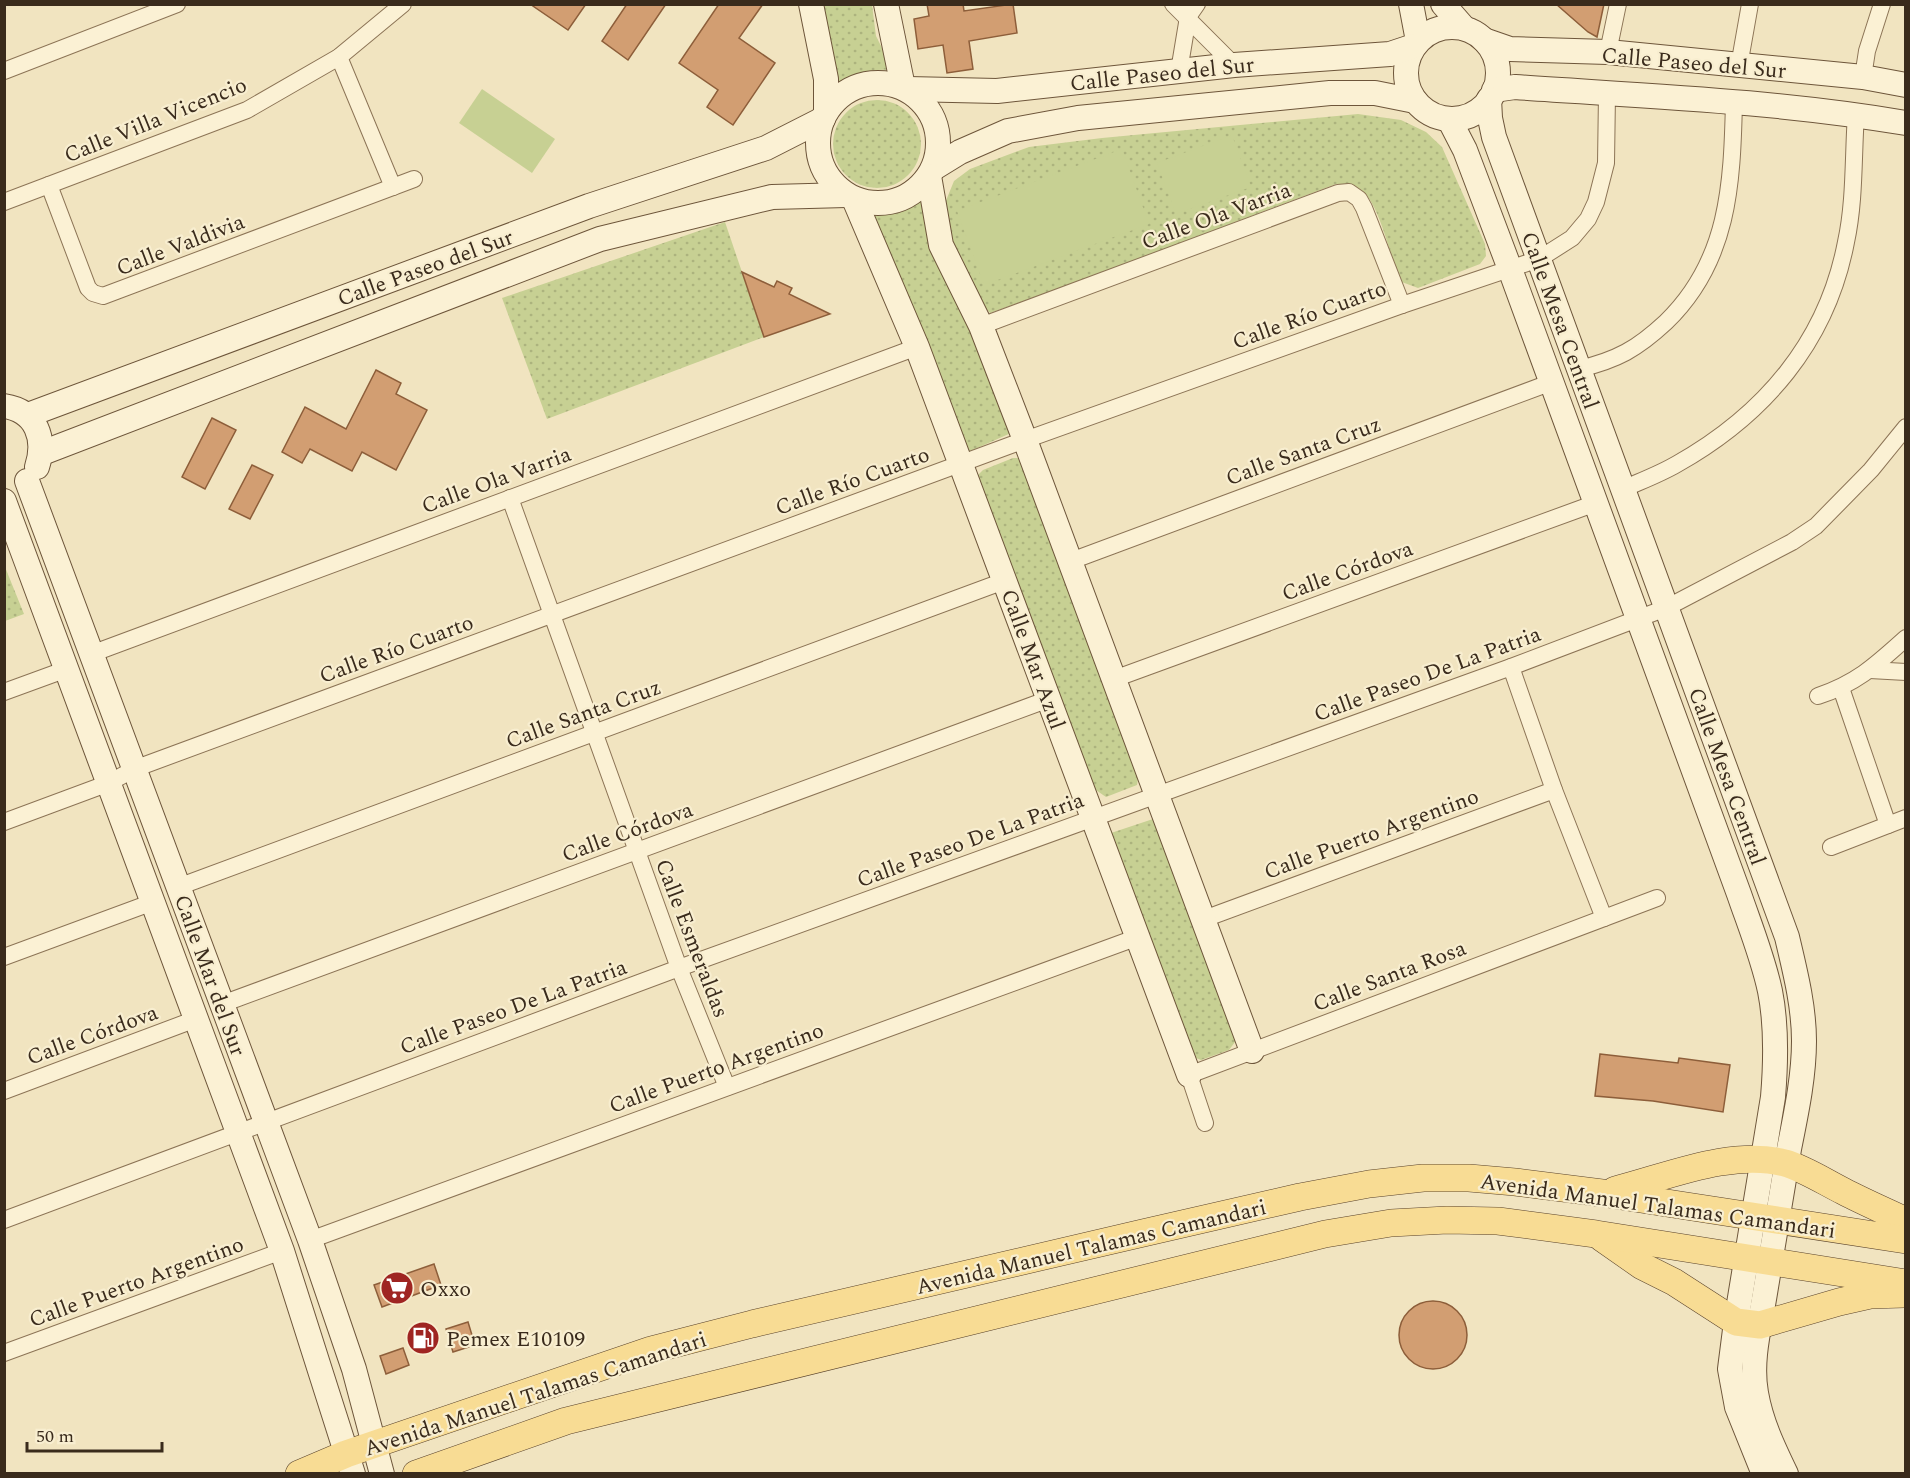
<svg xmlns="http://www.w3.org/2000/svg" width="1910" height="1478" font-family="Spectral,serif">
<defs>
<pattern id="grass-dots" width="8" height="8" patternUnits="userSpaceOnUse" patternTransform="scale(1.5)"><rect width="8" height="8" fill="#c7d093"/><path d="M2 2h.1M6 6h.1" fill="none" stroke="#acb37e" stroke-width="1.8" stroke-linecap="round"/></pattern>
</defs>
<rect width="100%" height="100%" fill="#f1e4c0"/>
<g fill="url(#grass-dots)">
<path d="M820 5H872L876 36 893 70C867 69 856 72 834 85Z"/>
<circle cx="877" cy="144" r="44"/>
<path d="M1358 114 1401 120 1426 132 1442 147 1485 244 1486 256 1480 264 1418 288 1399 281C1392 260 1380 208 1365 194 1357 185 1347 184 1336 184L1093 276 990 313 973 295 956 262 945 203 954 181 970 169 1029 147 1102 138Z"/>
<path d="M924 199 1011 433 966 453 869 208 888 212Z"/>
<path d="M725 222 764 337 547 419 502 298Z"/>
<path d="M1013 458H1019L1139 773 1137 785 1106 797 1090 786 977 476 983 470Z"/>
<path d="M5 567 24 614 5 621H4Z"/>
<path d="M1153 819 1238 1038 1229 1050 1201 1060 1191 1056 1111 833Z"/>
</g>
<g fill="#c7d093">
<path d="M482 89 555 139 532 173 459 123Z"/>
<path d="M1232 135 1251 187 1176 214 1157 163Z"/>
<path d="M1122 149 1149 224 984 285 957 211Z"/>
</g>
<g fill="#d29e72" stroke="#8d5e3a" stroke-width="1.5">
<path d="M530 4H586L568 30Z"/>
<path d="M627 4H666L628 60 602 41Z"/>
<path d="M719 4H763L739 38 775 63 733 125 707 107 718 90 679 63Z"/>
<path d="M927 4H963L964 11 1013 4 1017 33 969 41 973 69 947 73 943 45 918 49 914 19 929 16Z"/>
<path d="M1556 4H1604L1597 37 1588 32Z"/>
<path d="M742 272 774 287 777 281 792 288 789 294 830 314 764 337Z"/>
<path d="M376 370 401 383 396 394 427 410 396 470 362 452 352 471 310 449 302 463 282 452 305 407 346 429Z"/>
<path d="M212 418 236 430 205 489 182 477Z"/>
<path d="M252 465 273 475 250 519 229 509Z"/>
<path d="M1600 1054 1678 1063 1679 1058 1730 1065 1723 1112 1653 1101 1595 1096Z"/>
<path d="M434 1264 441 1285 382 1307 374 1285Z"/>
<circle cx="1433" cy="1335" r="34"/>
<path d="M468 1322 475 1345 453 1352 446 1329Z"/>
<path d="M403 1348 409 1365 386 1374 380 1356Z"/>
</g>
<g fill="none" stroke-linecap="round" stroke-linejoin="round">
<defs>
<g id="street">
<path d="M1173 4 1234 65"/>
<path d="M1608 52 1618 4"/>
<path d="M339 57 393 187"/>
<path d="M1739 66 1750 4"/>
<path d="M4 71 177 4"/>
<path d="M1179 71 1188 17 1197 4"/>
<path d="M1863 77 1867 51 1882 4"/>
<path d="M49 185 88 288 93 293 103 296 414 179"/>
<path d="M4 202 247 110 339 57 403 4"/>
<path d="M981 326 1338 193 1349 192 1359 199 1364 208 1402 305"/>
<path d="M1579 369C1617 360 1637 349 1666 322 1729 261 1732 185 1734 102"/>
<path d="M1623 489C1641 481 1660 474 1677 464 1764 415 1827 342 1846 242 1855 201 1853 156 1856 114"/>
<path d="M510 498 679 968 727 1087"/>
<path d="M1071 561 1552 382"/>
<path d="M91 654 917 347"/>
<path d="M1511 667 1554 790 1604 918"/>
<path d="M1870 670 1906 672"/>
<path d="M1114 679 1596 503"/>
<path d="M1841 688 1888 825"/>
<path d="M4 692 67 669"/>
<path d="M1818 696C1857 683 1876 665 1906 638"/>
<path d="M4 822 109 783 134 769 1011 445 1402 305 1539 259 1572 238 1588 219 1596 202 1606 163 1607 94"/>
<path d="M1831 847 1906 818"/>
<path d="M178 887 1004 581"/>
<path d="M1204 919 1554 790"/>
<path d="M4 957 153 902"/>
<path d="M222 1004 1049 699"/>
<path d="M4 1091 196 1019"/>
<path d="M1205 1123 1189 1075 1657 898"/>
<path d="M4 1220 679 968 1511 667 1666 608 1792 542 1816 526 1871 470 1906 427"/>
<path d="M310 1240 1138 937"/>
<path d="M4 1353 282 1251"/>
</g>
<g id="secondary">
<path d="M811 4 826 79V112"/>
<path d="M886 4 903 87"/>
<path d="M1411 4 1418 41"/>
<path d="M1443 4 1464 28"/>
<circle cx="1452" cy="73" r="46"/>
<path d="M1484 40 1510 49 1608 52 1863 77 1906 85"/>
<circle cx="878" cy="143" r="60"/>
<path d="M908 89 997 91 1234 65 1390 54 1414 46"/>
<path d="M1494 90 1515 87C1645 96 1777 101 1906 123"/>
<path d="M1489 99 1490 118 1494 137 1787 937C1795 971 1804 1006 1804 1041 1804 1077 1796 1114 1789 1149 1781 1197 1773 1245 1765 1293 1760 1325 1750 1360 1756 1393 1761 1422 1773 1447 1786 1474"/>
<path d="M1449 119 1465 150 1510 269 1739 894C1750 926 1763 958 1770 991 1777 1026 1776 1061 1773 1097L1736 1322 1730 1369 1737 1407 1764 1474"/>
<path d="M934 168 960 152 1008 131 1078 118 1330 93H1375L1415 101"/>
<path d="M929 176 941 245 981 326 1025 440 1252 1051"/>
<path d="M854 199 917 347 1189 1075"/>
<path d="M4 406C37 411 46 439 37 467"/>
<path d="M28 415 589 206 766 148 823 119"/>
<path d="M42 453 600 239 772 197 846 195"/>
<path d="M27 481 310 1240 354 1369 382 1474"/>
<path d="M4 501 282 1251 353 1474"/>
</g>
<g id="primary">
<path d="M1615 1190C1667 1177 1731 1149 1785 1163 1805 1169 1825 1182 1843 1191 1864 1202 1885 1211 1906 1221"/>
<path d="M1602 1238 1642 1266 1674 1282 1736 1322 1760 1325 1839 1302 1870 1295 1904 1294"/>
<path d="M299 1474 346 1454 651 1350 752 1324 1143 1233 1300 1197 1369 1184 1423 1178H1469L1515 1182 1602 1193 1906 1240"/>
<path d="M416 1474 566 1421 1325 1234 1391 1223 1447 1220 1498 1221 1596 1234 1906 1283"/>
</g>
</defs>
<use href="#street" stroke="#8c7456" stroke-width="18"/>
<use href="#secondary" stroke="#6d553a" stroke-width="26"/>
<use href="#primary" stroke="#59422b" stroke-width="28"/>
<use href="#street" stroke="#fbf1d4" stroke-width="16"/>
<use href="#secondary" stroke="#fbf1d4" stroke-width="24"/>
<use href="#primary" stroke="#f8dc94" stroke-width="27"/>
</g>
<defs>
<symbol id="supermarket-disc" viewBox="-11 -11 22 22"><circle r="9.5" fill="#9f2522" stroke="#f8eed0"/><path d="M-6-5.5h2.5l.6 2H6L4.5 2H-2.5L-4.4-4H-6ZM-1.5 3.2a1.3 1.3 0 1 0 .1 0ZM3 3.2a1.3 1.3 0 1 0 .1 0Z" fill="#fff"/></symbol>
<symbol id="fuel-disc" viewBox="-11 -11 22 22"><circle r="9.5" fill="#9f2522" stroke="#f8eed0"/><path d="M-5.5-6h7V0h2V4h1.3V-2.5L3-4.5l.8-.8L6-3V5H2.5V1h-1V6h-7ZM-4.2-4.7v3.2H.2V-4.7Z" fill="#fff"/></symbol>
</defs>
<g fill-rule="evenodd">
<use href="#supermarket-disc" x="378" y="1269" width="38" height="38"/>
<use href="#fuel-disc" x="404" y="1319" width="38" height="38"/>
</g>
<g text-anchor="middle" stroke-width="4.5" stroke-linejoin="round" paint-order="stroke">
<g font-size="22" fill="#3a2b1c" stroke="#f8eed0">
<text transform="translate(1694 62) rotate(5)" y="8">Calle Paseo del Sur</text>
<text transform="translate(1162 73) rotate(-6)" y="8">Calle Paseo del Sur</text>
<text transform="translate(155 119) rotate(-22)" y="8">Calle Villa Vicencio</text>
<text transform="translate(1216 215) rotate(-20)" y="8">Calle Ola Varria</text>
<text transform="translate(180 244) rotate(-21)" y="8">Calle Valdivia</text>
<text transform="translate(425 267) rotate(-20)" y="8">Calle Paseo del Sur</text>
<text transform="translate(1309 314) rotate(-20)" y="8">Calle Río Cuarto</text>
<text transform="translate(1561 320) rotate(70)" y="8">Calle Mesa Central</text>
<text transform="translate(1303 450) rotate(-20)" y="8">Calle Santa Cruz</text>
<text transform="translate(496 479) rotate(-20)" y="8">Calle Ola Varria</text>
<text transform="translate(852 480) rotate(-20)" y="8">Calle Río Cuarto</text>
<text transform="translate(1347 570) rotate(-20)" y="8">Calle Córdova</text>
<text transform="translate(396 648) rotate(-20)" y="8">Calle Río Cuarto</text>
<text transform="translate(1034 659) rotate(70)" y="8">Calle Mar Azul</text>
<text transform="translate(1427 673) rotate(-20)" y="8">Calle Paseo De La Patria</text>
<text transform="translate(583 713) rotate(-20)" y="8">Calle Santa Cruz</text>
<text transform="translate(1728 776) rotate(70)" y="8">Calle Mesa Central</text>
<text transform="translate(627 831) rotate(-20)" y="8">Calle Córdova</text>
<text transform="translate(1371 833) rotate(-20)" y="8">Calle Puerto Argentino</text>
<text transform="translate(970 839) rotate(-20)" y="8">Calle Paseo De La Patria</text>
<text transform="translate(693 938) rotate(69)" y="8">Calle Esmeraldas</text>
<text transform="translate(211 975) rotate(70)" y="8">Calle Mar del Sur</text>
<text transform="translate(1389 975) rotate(-21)" y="8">Calle Santa Rosa</text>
<text transform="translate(513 1006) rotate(-20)" y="8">Calle Paseo De La Patria</text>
<text transform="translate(92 1034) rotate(-20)" y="8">Calle Córdova</text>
<text transform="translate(716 1067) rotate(-20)" y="8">Calle Puerto Argentino</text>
<text transform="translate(1658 1205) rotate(8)" y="8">Avenida Manuel Talamas Camandari</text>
<text transform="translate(1091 1246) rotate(-13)" y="8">Avenida Manuel Talamas Camandari</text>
<text transform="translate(136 1281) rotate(-20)" y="8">Calle Puerto Argentino</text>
<text transform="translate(535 1393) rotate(-18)" y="8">Avenida Manuel Talamas Camandari</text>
</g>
<g font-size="22" fill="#3a2b1c" stroke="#f8eed0" text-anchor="start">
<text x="420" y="1296">Oxxo</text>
<text x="446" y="1346">Pemex E10109</text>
</g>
</g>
<rect width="1910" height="1478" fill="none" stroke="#3a2b1c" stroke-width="12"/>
<path d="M27 1442v9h135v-9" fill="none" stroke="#3a2b1c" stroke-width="3"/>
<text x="36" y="1442" font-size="18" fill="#3a2b1c" stroke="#f8eed0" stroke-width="4.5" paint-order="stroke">50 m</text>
</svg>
